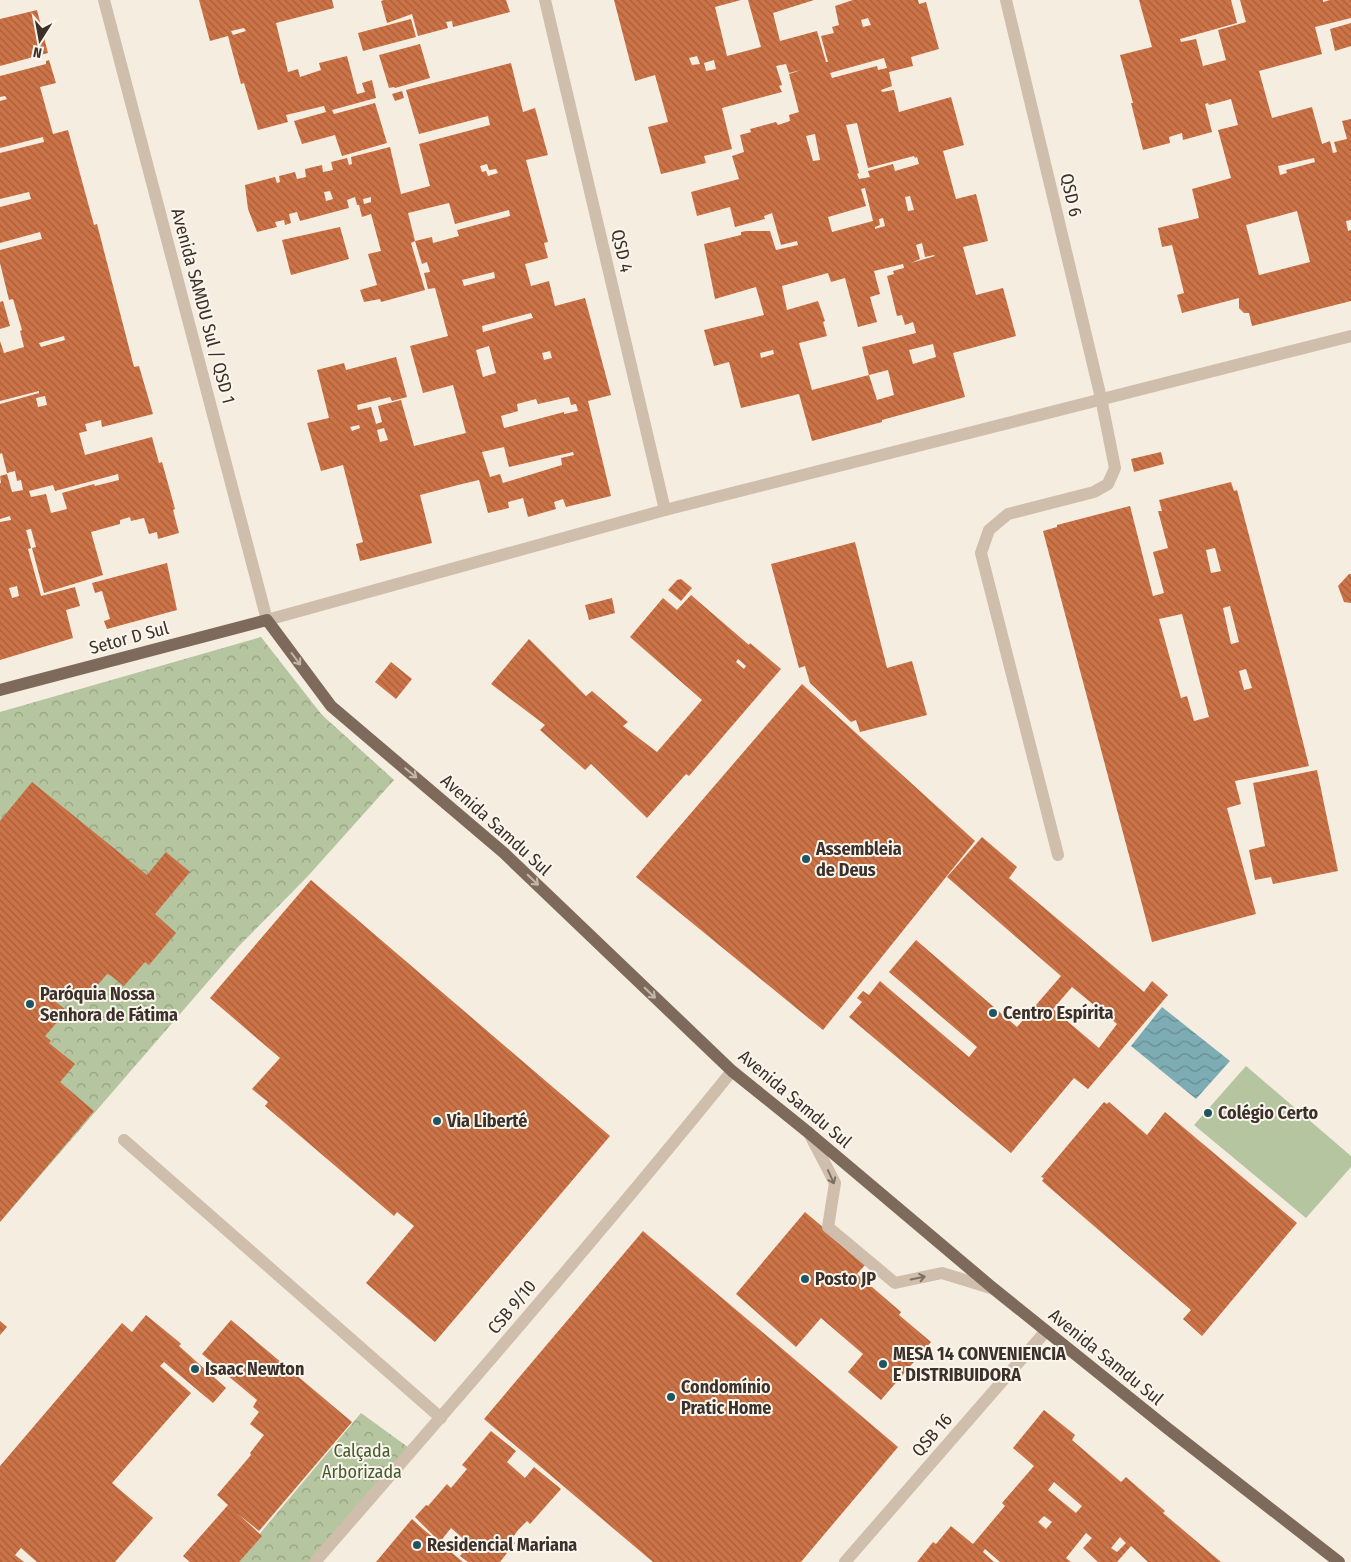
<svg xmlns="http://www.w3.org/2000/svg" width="1351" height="1562" font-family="'Fira Sans Condensed',sans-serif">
<defs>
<pattern id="park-crowns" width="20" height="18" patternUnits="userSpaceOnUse" patternTransform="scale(1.25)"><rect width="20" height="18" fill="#b5c59f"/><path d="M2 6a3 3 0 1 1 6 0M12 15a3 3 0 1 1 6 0" fill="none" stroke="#94a182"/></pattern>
<pattern id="water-waves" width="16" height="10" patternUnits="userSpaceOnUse" patternTransform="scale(1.25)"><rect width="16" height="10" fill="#7dacb4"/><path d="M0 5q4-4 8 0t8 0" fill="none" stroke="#688d93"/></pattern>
<pattern id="building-back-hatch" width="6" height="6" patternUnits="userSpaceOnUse" patternTransform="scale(1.25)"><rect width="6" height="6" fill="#cc7347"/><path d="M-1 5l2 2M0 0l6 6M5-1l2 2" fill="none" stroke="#a75f3b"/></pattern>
</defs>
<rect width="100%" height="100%" fill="#f5ede0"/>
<g fill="url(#park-crowns)">
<path d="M261 637 322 715 394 780 308 876 238 947 0 1222V712Z"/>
<path d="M361 1413 412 1450 314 1562H236Z"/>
</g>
<path fill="#b5c59f" d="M1246 1066 1351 1156V1167L1306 1218 1194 1125Z"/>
<path fill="url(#water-waves)" d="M1162 1007 1230 1061 1196 1099 1131 1046Z"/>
<g fill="url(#building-back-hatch)" fill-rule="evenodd">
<path d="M199 0H332L334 8 276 23 288 72 298 69 300 77 321 70 319 63 347 56 357 94 365 92 362 83 372 80 376 98 332 110 334 114 375 103 387 143 342 156 335 135 302 144 294 121 326 112 324 106 286 115 288 122 258 130 244 83 241 84 228 36 210 41ZM244 28 246 31 233 35 231 31Z"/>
<path d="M384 0H506L510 12 453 27 452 21 446 22 448 28 418 36 412 14 387 23 381 1Z"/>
<path d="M614 0H741L715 7 727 56 761 47 748 0H814L773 13 780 41 817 31 826 62H828L821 36 834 33 832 27 839 25 835 6 853 0H918L919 4 926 2 939 49 911 57 913 66 889 72 892 86 881 90 882 92 894 90 899 112 951 97 964 145 943 151 956 199 976 194 988 241 963 247 976 295 1003 288 1016 336 953 353 965 397 882 420V422L812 441 799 394 741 408 729 362 714 366 704 330 764 315 756 287 715 299 704 244 741 235V232L746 231H770L776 250 798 245 797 241 781 245 772 213 764 216 765 219 735 227 730 207 697 216 691 192 739 179 732 156 744 152 740 135 751 132 750 129 776 122 778 125 790 121 789 115 799 112 789 74 801 70 789 73 786 64 776 66 782 85 779 86 782 92 722 108 732 149 704 156 706 163 661 174 648 127 668 122 655 75 635 81ZM868 18 871 25 863 27 861 20ZM697 56 700 64 692 65 689 58ZM884 58 887 68 878 70 877 66 832 78 830 73ZM714 60 716 69 706 71 704 63ZM857 123 868 168 914 156 915 158 917 157 919 164 895 171 893 164 868 171 870 177 859 179 857 174 859 173 846 125ZM815 134 820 160 813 161 806 136ZM865 188 873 221 832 232 828 217 866 206 861 189ZM910 196 914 210 908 211 905 197ZM883 218 885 226 875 229V227L880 225 879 219ZM922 243 925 257 934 255 935 256 911 263 920 259 916 245ZM903 264 904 268 893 271 894 274 887 276 897 316 902 315 905 325 913 322 916 333 862 347 869 375 888 370 894 395 877 400 869 375 812 390 799 343 827 336 823 322 825 321 818 301 787 310 782 286 828 273 831 282 845 278 858 327 877 322 870 297 880 294 874 271ZM933 344 936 357 913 364 909 350ZM773 350 774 354 761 358 760 353Z"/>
<path d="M1139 0H1231L1237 23 1180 39 1181 42 1196 39 1203 66 1226 60 1218 30 1246 22 1240 0H1323V2L1330 0H1351V18L1315 27 1322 54 1259 71 1272 118 1312 107 1322 144 1330 141 1333 153 1337 152 1334 142 1347 139 1342 121 1351 119V220L1346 221 1348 231 1351 230V301L1252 326 1249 313H1244L1239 308V298L1182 313 1177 295 1184 293 1172 245 1162 247 1158 228 1199 218 1192 189 1231 178 1218 130 1238 125 1231 99 1209 105 1208 103 1205 104 1212 132 1183 140 1182 133 1169 137 1170 143 1143 150 1131 103H1133L1120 55 1152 47ZM1314 158 1315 162 1286 170 1287 173 1280 175 1278 166ZM1297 211 1310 262 1259 275 1246 225Z"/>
<path d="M37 10 48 53 0 66V19Z"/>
<path d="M411 19 416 37 363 51 358 33Z"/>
<path d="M1351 23V46L1335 51 1330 29Z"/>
<path d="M420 44 430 78 395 88 394 87 389 88 379 55Z"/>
<path d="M49 60 56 83 40 87 53 134 68 130 94 225 97 224 134 367 139 366 153 414 102 427 101 420 85 424 87 431 79 433 85 455 152 437 159 463 162 462 175 509 173 510 179 533 158 539 157 532 149 534 144 518 131 521 130 517 120 520V524L91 532 103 575 44 593 32 548 36 547 31 529 26 530 31 548 28 549 41 596 75 587 80 606 66 610 73 638 0 660V522L11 520 10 516 0 519V483H1L0 476 7 474 12 492 23 490 21 480 17 481 15 471 7 473 2 453 0 454V404L39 393V391L0 401V341L4 353 24 347 20 331 22 330 13 299 9 300 0 263V250L42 239 40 232 0 243V207L31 199 29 192 0 199V153L44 142 43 137 0 148V101L7 99 5 96 0 97V76L46 64V61ZM64 336 65 340 41 347 39 343ZM45 396 47 405 38 407 36 398ZM118 474 119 480 95 486 94 484 62 493 67 509 51 513 46 494 31 497 29 491 53 485 55 491ZM17 586 19 596 12 598 9 588Z"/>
<path d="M511 63 523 112 535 108 548 155 526 160 548 242 544 243 548 258 525 264 531 286 549 281 555 306 585 298 611 395 588 401 611 496 566 507 563 499 554 502 556 509 528 517 523 498 508 502 509 508 488 513 479 480 458 485 420 495 432 543 360 561 356 544 363 542 343 465 321 471 307 423 329 418 317 370 344 363 346 370 396 357 407 397 392 401 390 397 357 405 358 410 371 407 376 424 382 422 378 406 401 400 414 446 466 433 453 385 423 393 410 346 448 336 435 288 428 289 424 273 430 272 427 262 422 264 415 241 432 237 433 243 459 236 457 230 510 216 509 210 455 224 449 203 408 213 415 241 411 243 425 290 381 302 380 299 364 302 360 290 377 285 368 254 381 251 371 214 362 217 359 205H357L355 197 347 200 349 208 300 221 297 212 289 214 291 223 285 225 284 220 275 222 277 227 257 232 248 209 245 185 275 177 277 183 280 182 279 176 295 172 297 179 306 177 305 169 322 165 323 172 333 170 331 162 347 158 349 165 352 164 351 157 390 147 401 194 430 186 419 144 490 125 488 116 419 134 406 90ZM487 164 489 170 496 169 498 173 488 176 486 171 482 172 480 166ZM330 191 333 199 326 201 324 192ZM371 197V202L364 204 363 199ZM494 272 495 278 464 286 462 280ZM531 313 533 318 483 332 482 326ZM489 346 496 373 483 377 476 350ZM550 351 552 358 544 360 542 353ZM569 397 571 405 576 404 578 411 564 414V412L504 428 501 416 518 411 517 404 536 399 538 404ZM359 425 360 428 352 431 350 427ZM384 428 388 440 380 442 377 430ZM504 447 509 467 573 452 574 455 561 458 562 465 503 483 500 474 490 477 482 452Z"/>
<path d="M402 91 404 98 395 101 392 94Z"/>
<path d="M340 227 349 259 291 275 282 240Z"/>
<path d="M3 301 10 326 0 329V302Z"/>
<path d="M1161 452 1164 464 1134 472 1131 459Z"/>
<path d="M1231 482 1234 491 1237 490 1287 679 1309 766 1235 781 1241 804 1227 808 1256 914 1152 942 1043 531 1057 527V525L1130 506 1153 596 1164 593 1153 552 1168 548 1158 511H1162L1159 500ZM1215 548 1221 571 1211 573 1206 550ZM1230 606 1239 642 1231 644 1223 608ZM1182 614 1209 717 1194 721 1187 696 1181 698 1159 619ZM1246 669 1252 688 1244 690 1239 671Z"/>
<path d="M855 542 887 668 912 661 927 715 860 732 856 720 851 722 810 683 805 666 799 668 771 564Z"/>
<path d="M167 563 177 610 107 629 104 621 110 619 102 591 95 593 92 583Z"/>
<path d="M1349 574H1351V603L1344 602 1338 586Z"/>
<path d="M681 579 692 588 681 601 668 590 677 580Z"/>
<path d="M691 595 749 645 750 643 781 669 689 776 686 774 647 818 591 764 585 770 540 730 545 725 491 684 529 639 586 696 592 691 628 722 623 726 657 752 702 700 630 637 663 598 677 610ZM738 659 746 666 744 669 736 662Z"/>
<path d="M612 598 615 613 589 620 585 605Z"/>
<path d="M391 662 412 679 396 699 375 682Z"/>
<path d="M802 684 975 841 823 1030 636 877Z"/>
<path d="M1317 770 1338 871 1273 884 1271 877 1255 880 1249 850 1265 846 1253 783Z"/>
<path d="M32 782 147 875 166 852 190 872 155 914 176 933 149 965 145 962 124 986 110 975 107 974 83 1002 68 989 56 1002 67 1011 45 1036 51 1041 49 1043 75 1064 60 1082 94 1111 0 1222V821Z"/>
<path d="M982 837 1017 867 1009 878 1144 992 1152 981 1168 995 1088 1089 1074 1078 1011 1153 849 1017 862 1002 857 998 863 991 869 995 880 981 969 1057 977 1047 889 972 916 940 1017 1027 1061 976 947 877ZM1072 987 1117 1024 1099 1048 1053 1009Z"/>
<path d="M311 880 610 1136 435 1342 366 1283 414 1226 397 1212 394 1216 265 1106 268 1102 252 1089 280 1058 210 998Z"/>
<path d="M1104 1102 1107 1104 1109 1102 1147 1135 1165 1112 1297 1223 1202 1336 1183 1319 1191 1310 1042 1181 1044 1178 1041 1177Z"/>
<path d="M805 1212 866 1264 857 1274 901 1312 899 1315 931 1342 881 1400 848 1372 863 1354 821 1318 796 1347 736 1294Z"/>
<path d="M643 1231 898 1447 801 1562H653L484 1419Z"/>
<path d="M146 1315 179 1342 181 1344 179 1346 226 1388 213 1403 164 1362 160 1366 191 1393 112 1483 153 1518 115 1562H37L21 1548 15 1555 24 1562H0V1466L122 1323 132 1332Z"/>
<path d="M231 1320 352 1422 259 1531 237 1513 262 1536 239 1562H190L183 1556 228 1505 217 1495 251 1455 250 1453 264 1435 250 1424 259 1412 253 1407 257 1400 202 1354Z"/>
<path d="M0 1321 7 1327 0 1335Z"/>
<path d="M1044 1410 1075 1435 1072 1440 1121 1482 1126 1477 1165 1511 1163 1513 1221 1562H1148L1131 1546 1117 1562H1098L1083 1548 1092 1538 1086 1533 1066 1558 1071 1562H1000L985 1549 983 1552 994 1562H917L933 1542 936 1544 951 1526 973 1544 1005 1506 1002 1503 1034 1466 1013 1448ZM1054 1482 1082 1506 1076 1513 1048 1490ZM1044 1516 1052 1522 1046 1529 1038 1522ZM1120 1537 1126 1543 1117 1552 1111 1548Z"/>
<path d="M491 1431 516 1451 507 1462 525 1478 534 1467 561 1489 530 1524 527 1521 518 1530 511 1540 515 1543 500 1562H468L460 1556 469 1544 451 1528 440 1542 415 1517 426 1505 428 1506 447 1484 451 1488 467 1469 462 1465Z"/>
<path d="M412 1519 423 1529 463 1562H376Z"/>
</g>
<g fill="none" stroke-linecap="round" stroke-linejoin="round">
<g stroke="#cebeab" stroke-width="12">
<path d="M104 0 267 620 665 510 1351 336"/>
<path d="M545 0 665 510"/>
<path d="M1006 0 1101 398 1115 468 1108 484 1094 492 1008 514 989 530 981 553 1058 855"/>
<path d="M809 1133 835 1183 828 1227 895 1283 942 1273 994 1289"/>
<path d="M124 1140 441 1418"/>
<path d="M315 1562C456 1400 597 1238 732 1071"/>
<path d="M845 1562 1046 1331"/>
</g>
<path stroke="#7e6a5b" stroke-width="12" d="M0 690 267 620 331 706 504 853 732 1071 809 1133 994 1289 1167 1428 1339 1562"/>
</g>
<defs><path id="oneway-shaft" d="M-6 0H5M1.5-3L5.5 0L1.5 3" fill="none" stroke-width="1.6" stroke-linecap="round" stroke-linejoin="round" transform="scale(1.25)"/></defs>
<g stroke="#c3b7ab">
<use href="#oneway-shaft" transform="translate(296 659) rotate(53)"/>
<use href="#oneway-shaft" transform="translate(411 773) rotate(40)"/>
<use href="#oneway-shaft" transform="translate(533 880) rotate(44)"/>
<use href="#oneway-shaft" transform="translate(650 993) rotate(44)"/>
</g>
<g stroke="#7d7064">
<use href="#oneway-shaft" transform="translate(831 1177) rotate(66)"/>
<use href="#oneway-shaft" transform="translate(918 1278) rotate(-12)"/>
</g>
<g fill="#1d5560" stroke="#fbf6ed" stroke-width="2">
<circle cx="806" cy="859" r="5"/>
<circle cx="30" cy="1004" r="5"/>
<circle cx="993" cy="1013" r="5"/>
<circle cx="1208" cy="1113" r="5"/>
<circle cx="437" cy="1121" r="5"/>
<circle cx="805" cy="1279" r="5"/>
<circle cx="883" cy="1364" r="5"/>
<circle cx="195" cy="1369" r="5"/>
<circle cx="671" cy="1397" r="5"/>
<circle cx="417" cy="1545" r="5"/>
</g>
<g text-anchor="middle" stroke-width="4" stroke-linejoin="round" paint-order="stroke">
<g font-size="18" fill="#3b312a" stroke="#fbf6ed">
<text transform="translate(1071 195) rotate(77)" y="6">QSD 6</text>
<text transform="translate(622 251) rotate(77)" y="6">QSD 4</text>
<text transform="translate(203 306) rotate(75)" y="6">Avenida SAMDU Sul / QSD 1</text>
<text transform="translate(129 638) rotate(-15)" y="6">Setor D Sul</text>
<text transform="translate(496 825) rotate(42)" y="6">Avenida Samdu Sul</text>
<text transform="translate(795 1099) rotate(40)" y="6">Avenida Samdu Sul</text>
<text transform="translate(512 1307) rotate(-50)" y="6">CSB 9/10</text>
<text transform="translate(1106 1357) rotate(39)" y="6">Avenida Samdu Sul</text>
<text transform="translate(932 1435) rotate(-49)" y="6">QSB 16</text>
</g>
<g font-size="18" font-weight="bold" fill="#3b312a" stroke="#fbf6ed" text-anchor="start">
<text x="816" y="855">Assembleia<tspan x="816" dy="21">de Deus</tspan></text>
<text x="40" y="1000">Paróquia Nossa<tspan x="40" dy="21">Senhora de Fátima</tspan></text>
<text x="1003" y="1019">Centro Espírita</text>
<text x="1218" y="1119">Colégio Certo</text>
<text x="447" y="1127">Via Liberté</text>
<text x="815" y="1285">Posto JP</text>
<text x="893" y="1360">MESA 14 CONVENIENCIA<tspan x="893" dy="21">E DISTRIBUIDORA</tspan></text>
<text x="205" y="1375">Isaac Newton</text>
<text x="681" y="1393">Condomínio<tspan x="681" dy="21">Pratic Home</tspan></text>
<text x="427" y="1551">Residencial Mariana</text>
</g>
<g font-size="18" fill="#465b2d" stroke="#fbf6ed">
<text x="362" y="1457">Calçada<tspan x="362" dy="21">Arborizada</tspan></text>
</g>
</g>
<g transform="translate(40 40) rotate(191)" stroke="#fbf6ed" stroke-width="4" paint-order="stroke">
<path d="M0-4L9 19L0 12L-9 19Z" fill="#3b312a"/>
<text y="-8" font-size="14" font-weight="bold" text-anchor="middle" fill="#3b312a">N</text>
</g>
</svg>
